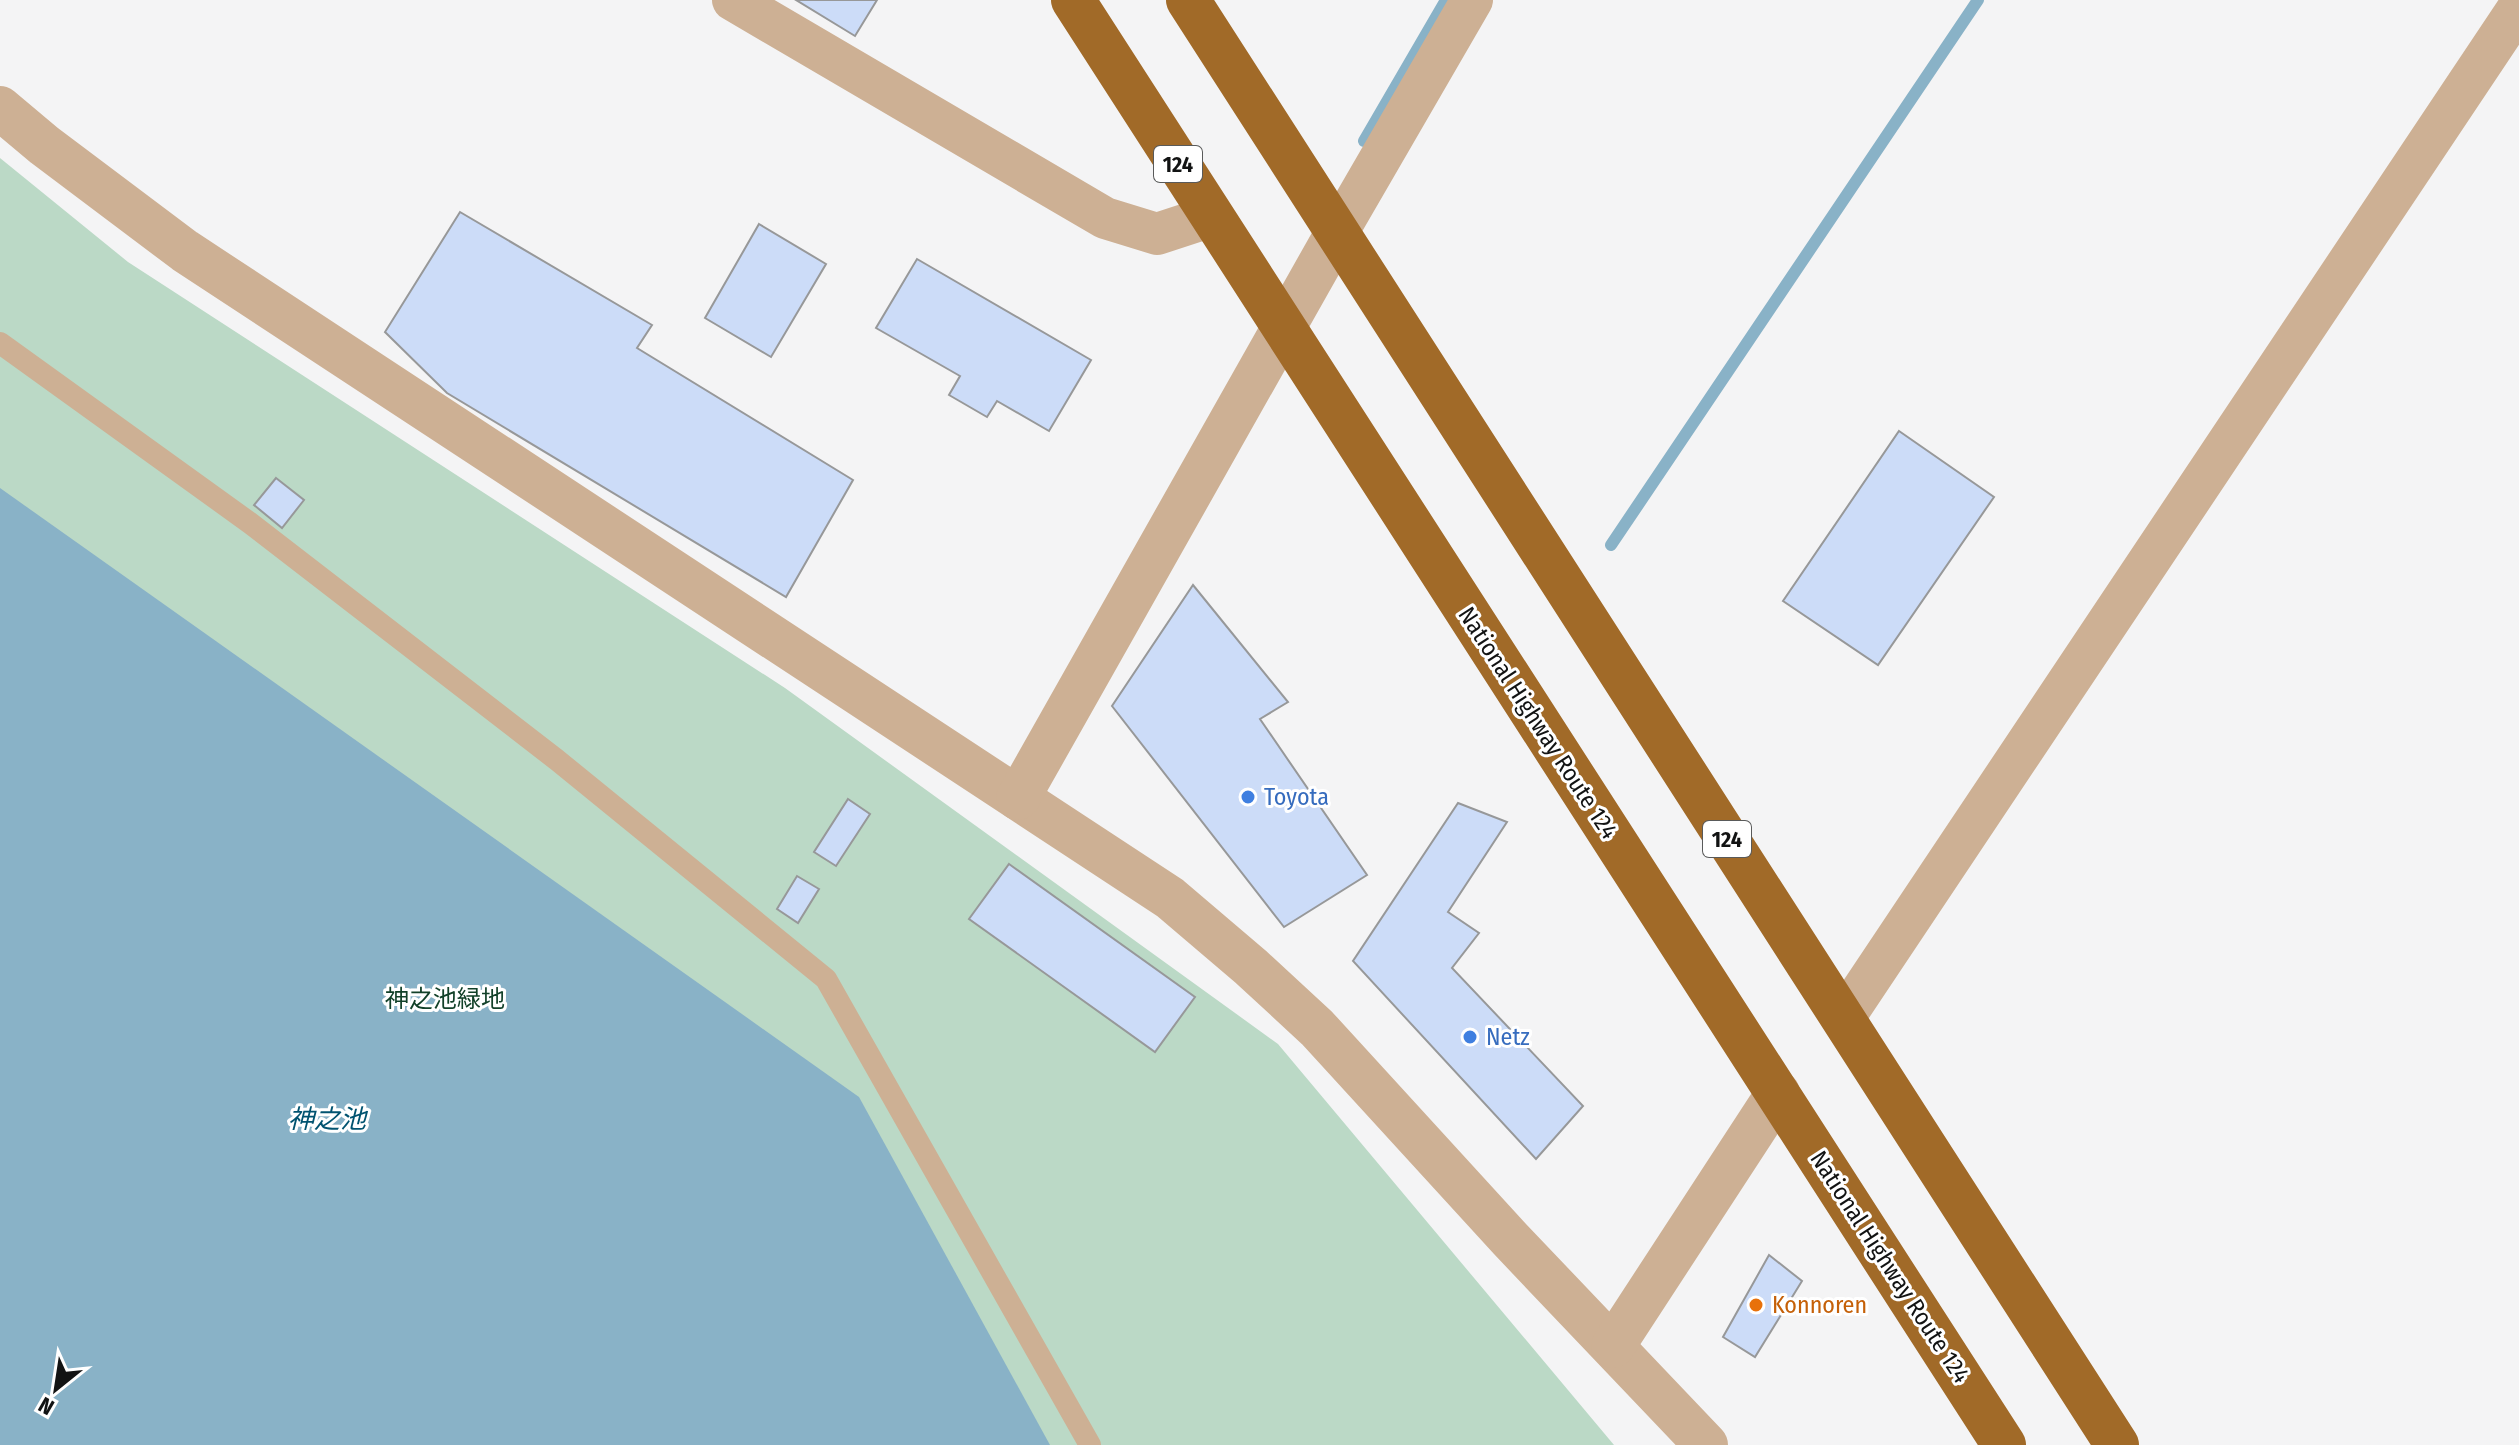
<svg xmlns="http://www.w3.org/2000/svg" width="2519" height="1445" font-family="'Fira Sans Condensed','Noto Sans JP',sans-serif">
<rect width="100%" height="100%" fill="#f4f4f5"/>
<path fill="#bbd9c6" d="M0 158 128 262 785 688 1278 1044 1614 1445H0Z"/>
<path fill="#89b2c7" d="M0 488 859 1097 1050 1445H0Z"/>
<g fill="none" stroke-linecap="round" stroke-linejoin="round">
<g stroke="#89b2c7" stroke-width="12">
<path d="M1364 141 1446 0"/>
<path d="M1611 545 1978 0"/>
</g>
</g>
<g fill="#ccdcf8" stroke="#979899" stroke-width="2">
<path d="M796 0H877L855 36Z"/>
<path d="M460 212 652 325 637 348 853 480 786 597 447 393 385 332Z"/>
<path d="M759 224 826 264 771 357 705 318Z"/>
<path d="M917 259 1091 360 1049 431 997 401 987 417 949 395 960 376 876 328Z"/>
<path d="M1899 431 1994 497 1878 665 1783 601Z"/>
<path d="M276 478 304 500 282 528 254 505Z"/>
<path d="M1193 585 1288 702 1260 719 1367 875 1284 927 1112 706Z"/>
<path d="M848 799 870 814 836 866 814 852Z"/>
<path d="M1458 803 1507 822 1448 912 1479 933 1452 968 1583 1106 1536 1159 1353 961Z"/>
<path d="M1009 864 1195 997 1155 1052 969 919Z"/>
<path d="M797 876 819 889 798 923 777 909Z"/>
<path d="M1769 1255 1802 1281 1755 1357 1723 1337Z"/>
</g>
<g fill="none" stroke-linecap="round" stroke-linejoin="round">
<path stroke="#cdb094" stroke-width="22" d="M0 343 250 523 557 760 826 979 1090 1445"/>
<g stroke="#cdb094" stroke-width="42">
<path d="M733 0 1105 218 1157 234 1212 216"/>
<path d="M1337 233 1472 0"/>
<path d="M1843 1019 2519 7"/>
</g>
<g stroke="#cdb094" stroke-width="44">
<path d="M0 108 44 145 185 251 1170 898 1251 967 1317 1028 1510 1239 1706 1445"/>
<path d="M1018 798 1337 233"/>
<path d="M1613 1346 1778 1093"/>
</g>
<g stroke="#a16a28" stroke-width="44">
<path d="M1073 0 2004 1445"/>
<path d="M1188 0 2117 1445"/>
</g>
</g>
<g fill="#3f7fe0" stroke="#fff" stroke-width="3">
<circle cx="1248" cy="797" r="8"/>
<circle cx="1470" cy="1037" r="8"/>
</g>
<circle fill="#e8710a" stroke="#fff" stroke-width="3" cx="1756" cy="1305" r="8"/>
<g text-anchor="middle" stroke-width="6" stroke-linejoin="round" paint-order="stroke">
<g fill="#fff" stroke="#595a5a" stroke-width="2">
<rect x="1154" y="146" width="48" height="36" rx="6"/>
<rect x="1703" y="821" width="48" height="36" rx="6"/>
</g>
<g font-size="22" font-weight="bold" fill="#121313">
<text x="1178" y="172">124</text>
<text x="1727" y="847">124</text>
</g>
<g font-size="24" fill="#121313" stroke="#fff">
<text transform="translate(1538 723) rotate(57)" y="8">National Highway Route 124</text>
<text transform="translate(1890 1267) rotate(57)" y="8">National Highway Route 124</text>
</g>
<g font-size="24" fill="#366cbe" stroke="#fff" text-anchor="start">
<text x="1264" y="805">Toyota</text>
<text x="1486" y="1045">Netz</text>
</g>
<g font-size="24" fill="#124129" stroke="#fff">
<text x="445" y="1007">神之池緑地</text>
</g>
<g font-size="24" fill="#c56008" stroke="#fff" text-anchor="start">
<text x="1772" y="1313">Konnoren</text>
</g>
<g font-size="26" font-style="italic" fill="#015370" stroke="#fff">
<text x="327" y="1128">神之池</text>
</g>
</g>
<g transform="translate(56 1389) rotate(210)" stroke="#ffffff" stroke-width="6" paint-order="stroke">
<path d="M0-6L14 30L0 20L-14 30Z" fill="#121313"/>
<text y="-12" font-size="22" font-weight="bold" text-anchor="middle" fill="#121313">N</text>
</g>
</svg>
